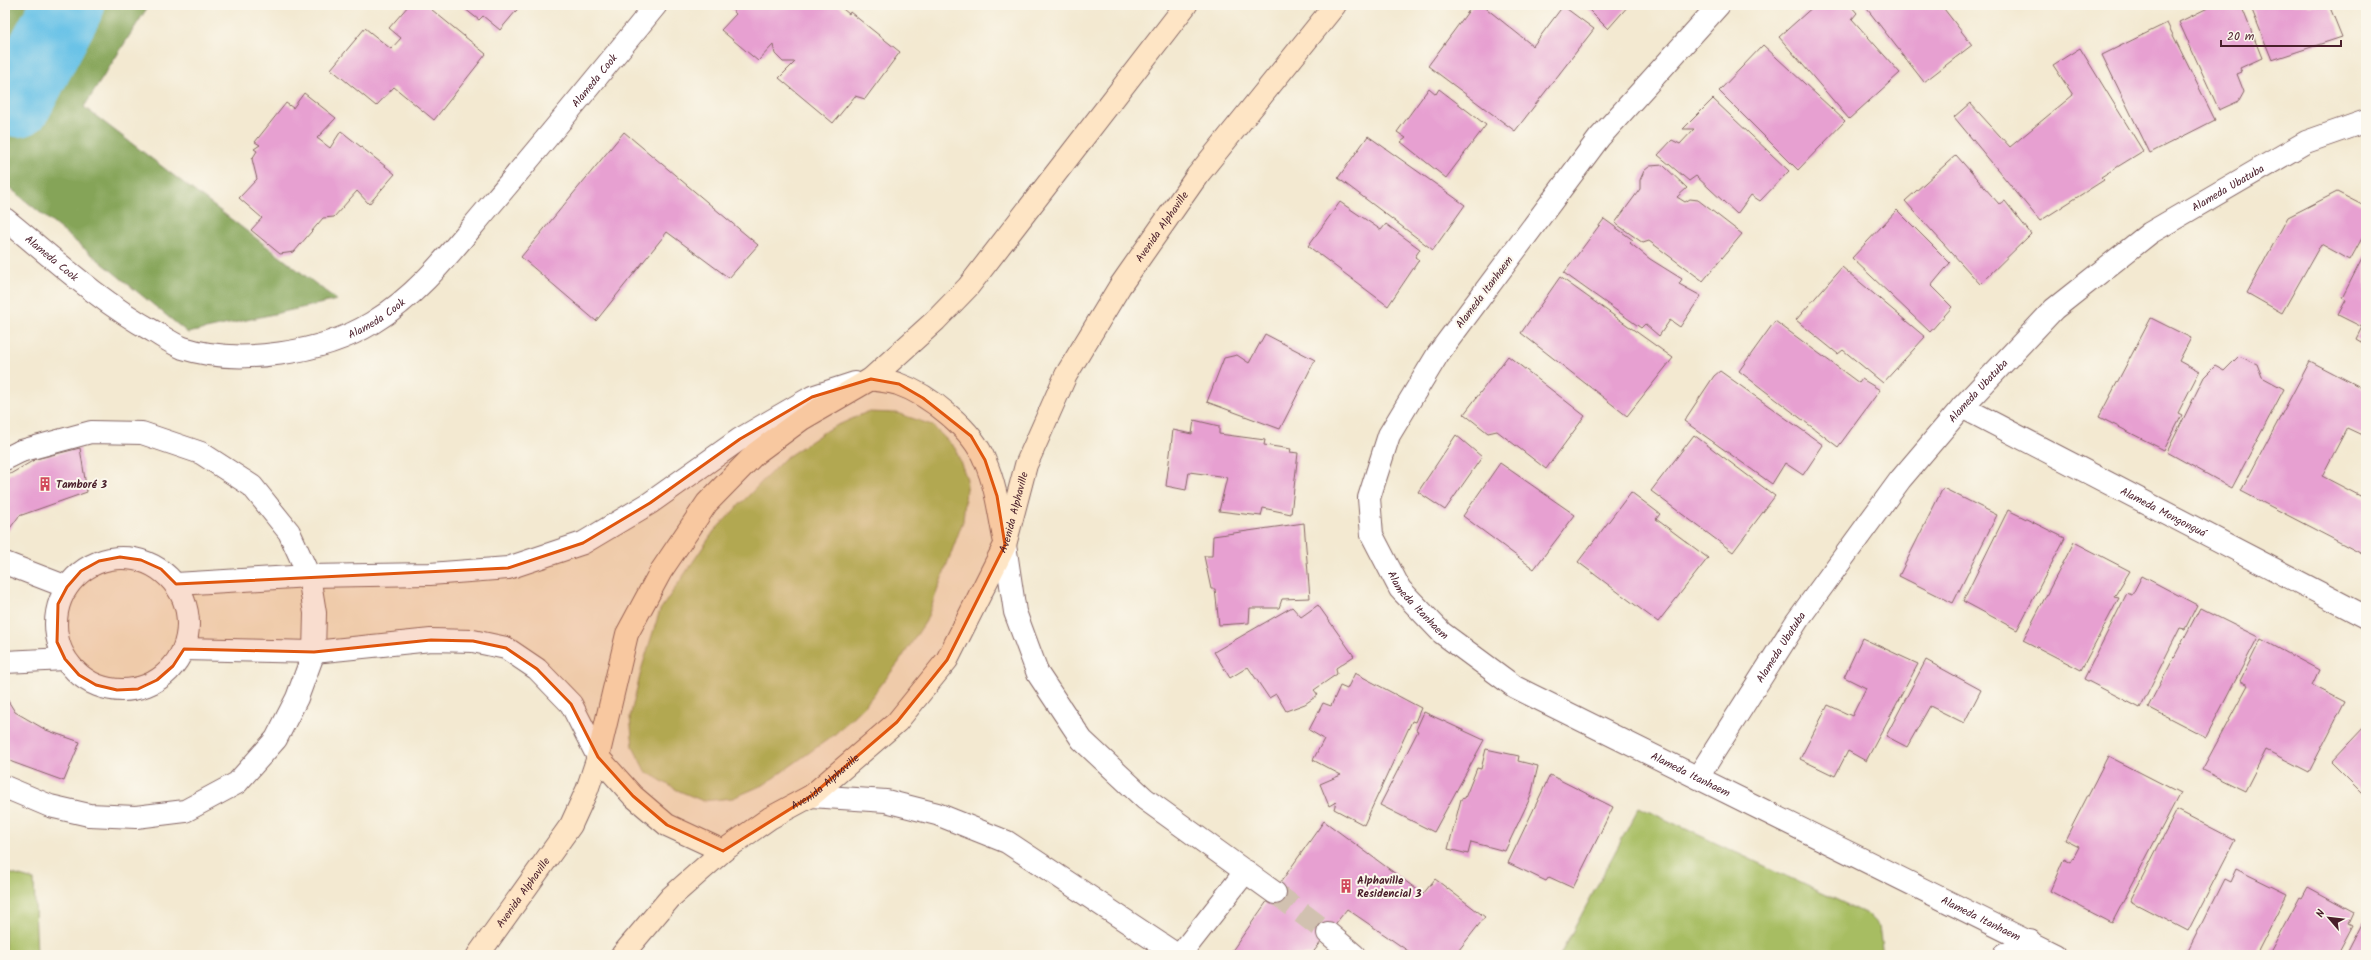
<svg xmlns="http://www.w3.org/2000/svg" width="2371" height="960" font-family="Kalam,sans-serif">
<rect width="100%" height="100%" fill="#fbf7ec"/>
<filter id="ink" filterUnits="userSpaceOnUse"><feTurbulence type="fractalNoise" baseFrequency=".025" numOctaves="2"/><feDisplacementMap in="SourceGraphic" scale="8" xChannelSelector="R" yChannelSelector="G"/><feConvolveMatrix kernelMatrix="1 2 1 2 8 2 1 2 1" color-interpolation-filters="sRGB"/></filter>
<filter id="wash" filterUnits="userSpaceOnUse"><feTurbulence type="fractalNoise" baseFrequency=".012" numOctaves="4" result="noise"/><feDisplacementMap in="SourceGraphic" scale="16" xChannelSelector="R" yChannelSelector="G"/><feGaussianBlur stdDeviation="0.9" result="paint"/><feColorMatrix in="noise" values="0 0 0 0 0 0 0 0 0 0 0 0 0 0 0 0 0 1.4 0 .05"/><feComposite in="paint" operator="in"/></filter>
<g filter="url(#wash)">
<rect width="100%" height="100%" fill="#f3e9d1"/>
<g fill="#a7bd62" stroke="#786e46">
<path d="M867 412 897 413 932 425 955 448 967 479 963 521 926 621 899 662 867 703 834 735 765 784 733 798 703 801 677 790 645 771 633 747 630 717 642 667 660 610 714 531 784 459 827 430Z"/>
<path d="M1639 807 1867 914 1879 926 1883 955H1560Z"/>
<path d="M5 872 34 880 37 955H5Z"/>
</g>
<path fill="#85a458" stroke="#686242" d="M5 5H149L84 107 337 300 188 333 5 184Z"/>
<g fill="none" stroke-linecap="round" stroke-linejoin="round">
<path stroke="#6ac3e7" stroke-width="72" d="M17 101 68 5"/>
</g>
<g id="blocks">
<g fill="#e7a0d1">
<path d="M409 5H426L486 54 434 120 394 87 376 106 331 69 365 28 391 49 401 38 389 28Z"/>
<path d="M460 5H521L500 30 483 16 479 20Z"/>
<path d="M728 5H838L849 14 850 12 900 52 865 99 855 96 833 123 779 78 795 62H783L775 54 773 45 758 61 721 30 736 14Z"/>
<path d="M1473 5H1482L1533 46 1563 6 1594 29 1515 131 1428 66Z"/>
<path d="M1584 5H1629L1608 29Z"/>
<path d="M1815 5H1850L1857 13 1852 19 1900 73 1849 119 1779 37Z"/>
<path d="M1864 5H1941L1972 45 1924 82Z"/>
<path d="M2214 5H2241L2262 58 2240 68 2242 72 2237 74 2244 92 2239 101 2219 110 2179 22Z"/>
<path d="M2250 5H2329L2342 37 2272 60Z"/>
<path d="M2167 23 2215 120 2150 153 2102 55Z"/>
<path d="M1763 45 1845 121 1798 170 1719 91Z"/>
<path d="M2080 48 2143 151 2101 177 2104 180 2040 221 1954 117 1970 103 2010 147 2073 95 2053 65Z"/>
<path d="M1429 88 1436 94 1439 89 1486 125 1446 178 1401 142 1406 138 1397 132Z"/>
<path d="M304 93 336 118 317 138 330 148 341 131 395 174 369 204 357 191 334 217 323 218 294 252 280 254 251 230 262 218 239 198 257 179 252 159 257 151 254 149 260 145 255 142 286 103 293 108Z"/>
<path d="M1713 99 1789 171 1760 201 1751 195 1737 214 1696 176 1689 181 1658 155 1672 140 1680 144 1694 129H1683Z"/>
<path d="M624 132 758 245 729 278 667 232 596 321 521 257Z"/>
<path d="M1368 136 1465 205 1433 250 1338 178Z"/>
<path d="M1956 155 1999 204 2005 201 2031 234 1980 284 1905 201Z"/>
<path d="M1663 165 1687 188 1677 197 1685 202 1690 199 1698 200 1742 234 1703 281 1649 241 1643 243 1615 223 1640 189V180L1644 171 1650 166Z"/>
<path d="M2337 192 2366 207V231L2350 260 2321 244 2282 313 2247 293 2288 217Z"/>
<path d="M1340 202 1381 230 1386 224 1420 249 1415 257 1419 260 1388 306 1308 246Z"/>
<path d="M1897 210 1950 263 1931 286 1952 307 1930 332 1852 258Z"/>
<path d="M1604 219 1633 240 1630 243 1650 259 1682 279 1679 284 1701 296 1680 327 1670 320 1659 336 1645 324 1641 328 1564 273Z"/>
<path d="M2366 251V345L2356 339 2362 327 2338 315 2346 300 2342 298Z"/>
<path d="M1842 267 1925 337 1883 383 1843 350 1838 354 1796 320Z"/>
<path d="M1560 277 1673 358 1627 416 1521 333Z"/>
<path d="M2151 318 2191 338 2179 361 2199 372 2178 413 2182 415 2164 450 2099 417Z"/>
<path d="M1775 321 1859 383 1862 379 1880 390 1838 447 1739 371Z"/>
<path d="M1265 334 1315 360 1280 429 1207 402 1224 358 1237 355 1249 363Z"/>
<path d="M1508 356 1585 416 1546 469 1497 431 1488 433 1464 414Z"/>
<path d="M2239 356 2257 364 2262 377 2284 389 2232 488 2167 452 2204 377 2215 366 2224 371Z"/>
<path d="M2310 361 2366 390V433L2364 436 2347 428 2322 476 2366 499V546L2362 554 2241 491Z"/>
<path d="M1720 371 1823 445 1803 475 1785 463 1772 484 1684 421 1714 376Z"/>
<path d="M1194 420 1219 426V434L1265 440 1264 445 1291 449 1290 452 1298 453 1291 514 1263 508 1261 516 1219 511 1227 477 1189 472 1186 490 1166 486 1173 430 1192 434Z"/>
<path d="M1456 435 1482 457 1445 510 1418 492Z"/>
<path d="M1694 435 1775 496 1733 552 1651 491Z"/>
<path d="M80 448 87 492 19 516 5 535V477L36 459Z"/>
<path d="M1500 463 1575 515 1534 569 1463 516Z"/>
<path d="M1943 488 1997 515 1953 603 1899 576Z"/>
<path d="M1631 492 1660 514 1656 519 1708 558 1658 622 1578 562Z"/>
<path d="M2008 510 2065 538 2017 630 1963 601Z"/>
<path d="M1304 523 1310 598 1282 599 1279 608H1250L1249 623 1219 625 1215 589H1211L1204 556H1212L1213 536Z"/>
<path d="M2074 542 2130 571 2114 597 2119 598 2081 670 2023 640Z"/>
<path d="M2142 576 2197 605 2185 629 2180 628 2140 708 2084 679 2127 593 2132 595Z"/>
<path d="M1318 605 1354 656 1336 668 1337 674 1314 690 1318 695 1305 704 1286 711 1276 694 1269 698 1248 667 1230 678 1214 652 1292 607 1301 617Z"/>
<path d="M2200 608 2258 637 2206 737 2148 707Z"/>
<path d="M1862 638 1918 664 1866 761 1848 751 1835 776 1800 759 1828 705 1852 716 1866 688 1844 677Z"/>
<path d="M2261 639 2319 670 2312 685 2345 702 2309 772 2266 750 2245 791 2202 770 2248 685 2240 681Z"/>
<path d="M1926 660 1981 690 1964 723 1930 706 1907 747 1886 736Z"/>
<path d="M1355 673 1421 708 1415 722 1412 721 1364 825 1334 809 1336 802 1329 806 1320 784 1341 775 1313 760 1324 739 1309 730 1323 703 1331 706 1340 686 1347 689Z"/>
<path d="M5 696 15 712 46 730 80 742 64 781 12 762 5 757Z"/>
<path d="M1424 712 1484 740 1434 832 1380 805 1418 731 1416 730Z"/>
<path d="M2366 725V797L2331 762Z"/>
<path d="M1486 749 1519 756 1518 761 1538 766 1531 796 1505 851 1471 842 1468 854 1448 849 1461 799 1465 798 1477 768 1481 769Z"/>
<path d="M2108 756 2180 793 2112 923 2050 891 2064 858 2071 862 2079 847 2065 840Z"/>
<path d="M1550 775 1613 807 1573 888 1549 877 1546 881 1508 863Z"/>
<path d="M2177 810 2235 840 2188 931 2130 901Z"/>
<path d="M1324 821 1423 894 1435 879 1485 917 1455 955H1414L1347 909 1311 955H1229Z"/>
<path d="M2236 869 2287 894 2256 955H2186L2224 879 2230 882Z"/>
<path d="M2308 887 2354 912 2349 923 2353 925 2337 955H2269L2300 897 2302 898Z"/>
<path d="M2364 920 2366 955H2346Z"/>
</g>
</g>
</g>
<g filter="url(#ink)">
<use href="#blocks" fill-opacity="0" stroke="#856665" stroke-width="1"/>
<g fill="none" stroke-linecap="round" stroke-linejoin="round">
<path stroke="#d1c1b0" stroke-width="22" stroke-dasharray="22 11" stroke-linecap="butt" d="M1275 893 1328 933"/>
<defs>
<path id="service" d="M5 787 50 806 89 815 136 817 185 811 237 783 276 739 297 698 314 652 315 613 309 576 289 532 252 486 201 453 142 433 91 432 21 451"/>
<g id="minor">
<path id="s1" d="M1719 5 1599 138 1438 354 1389 435 1369 498 1372 535 1400 589 1442 633 1515 687 2055 955"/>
<path id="s2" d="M5 219C53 258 99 301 153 331 163 337 173 344 183 348 238 366 323 353 372 323 422 293 456 245 494 201 549 136 602 71 656 5"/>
<path id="s3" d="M1962 407 2366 617"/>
<path d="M5 459 21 451"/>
<path d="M1005 545 1015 612 1038 674 1082 740 1145 799 1275 893"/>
<circle cx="122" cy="624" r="66"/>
<path d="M5 563 67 587"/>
<path d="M176 584 309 576 430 574 508 568 583 543 650 503 740 439 812 397 855 383"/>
<path d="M184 649 314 652 431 640 473 641 506 648 537 669 571 704 598 757"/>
<path d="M5 662 65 659"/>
<path id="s4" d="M1698 777 1797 621 1900 480 1962 407 2054 309 2150 233 2306 142 2366 121"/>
<path d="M811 796 886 801 937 814 1007 842 1177 955"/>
<path d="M1328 933 1354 955"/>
<path d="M1180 955 1246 871"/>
<path d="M2005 955 2030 941"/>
</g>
<g id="secondary">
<path d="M871 379C880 381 890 381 898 384 930 395 973 430 985 461 996 486 999 512 1004 538"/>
<path d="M598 757 633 796 667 825 723 851"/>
<path id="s5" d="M478 955 571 825 587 790 598 757 627 634 661 571 707 503 756 453 802 419 871 379 936 320 968 287 1186 5"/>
<path id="s6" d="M622 955 671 897 723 851 770 818 811 796 897 722 947 660 1005 545 1026 465 1066 375 1120 286 1197 176 1335 5"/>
</g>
</defs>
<use href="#service" stroke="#856665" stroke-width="24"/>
<use href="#minor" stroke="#856665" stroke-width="24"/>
<use href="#secondary" stroke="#856665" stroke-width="24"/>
<use href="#service" stroke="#fff" stroke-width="22"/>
<use href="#minor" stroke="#fff" stroke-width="22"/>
<use href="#secondary" stroke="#fee5c5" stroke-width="22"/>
</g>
</g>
<path fill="#e0560e" fill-opacity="0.2" stroke="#e0560e" stroke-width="3" stroke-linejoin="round" d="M871 379 899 384 923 398 971 436 985 460 997 496 1005 545 947 660 897 722 811 796 723 851 667 825 633 796 598 757 571 704 537 669 506 648 473 641 431 640 314 652 184 649 173 666 157 680 138 689 117 690 96 685 79 675 65 659 57 642 58 604 67 587 81 571 99 561 120 557 141 560 161 569 176 584 508 568 583 543 650 503 740 439 812 397Z"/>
<defs>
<symbol id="building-bare" viewBox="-9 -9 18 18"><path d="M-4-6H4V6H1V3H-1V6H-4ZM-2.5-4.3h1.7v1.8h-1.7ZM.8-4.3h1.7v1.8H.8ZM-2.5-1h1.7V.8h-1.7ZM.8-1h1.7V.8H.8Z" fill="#d1495b" stroke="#fbf7ec" stroke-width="2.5" paint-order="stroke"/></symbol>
</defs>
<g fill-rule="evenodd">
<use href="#building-bare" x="35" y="474" width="20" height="20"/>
<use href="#building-bare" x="1336" y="876" width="20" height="20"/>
</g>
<g text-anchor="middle" stroke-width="4" stroke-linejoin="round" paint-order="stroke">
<g font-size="11" fill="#4a1f2b" stroke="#fbf7ec">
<text dy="4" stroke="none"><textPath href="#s2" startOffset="746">Alameda Cook</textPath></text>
<text dy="4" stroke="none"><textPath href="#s4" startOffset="802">Alameda Ubatuba</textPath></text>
<text dy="4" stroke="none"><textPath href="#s6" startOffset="929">Avenida Alphaville</textPath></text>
<text dy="4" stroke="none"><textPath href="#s2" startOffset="61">Alameda Cook</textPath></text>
<text transform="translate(1484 292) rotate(-53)" y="4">Alameda Itanhaem</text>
<text dy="4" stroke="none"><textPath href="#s2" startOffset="422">Alameda Cook</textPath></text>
<text dy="4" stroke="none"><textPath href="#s4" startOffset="478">Alameda Ubatuba</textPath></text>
<text dy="4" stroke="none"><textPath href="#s6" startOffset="605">Avenida Alphaville</textPath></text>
<text dy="4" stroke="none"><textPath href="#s3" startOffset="227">Alameda Mongonguá</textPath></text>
<text dy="4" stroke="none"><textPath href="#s1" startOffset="731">Alameda Itanhaem</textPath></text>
<text dy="4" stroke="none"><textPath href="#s4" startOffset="154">Alameda Ubatuba</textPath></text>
<text dy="4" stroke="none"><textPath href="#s1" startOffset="1055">Alameda Itanhaem</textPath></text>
<text dy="4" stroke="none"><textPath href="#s6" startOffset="269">Avenida Alphaville</textPath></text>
<text dy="4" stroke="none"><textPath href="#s5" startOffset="77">Avenida Alphaville</textPath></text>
<text dy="4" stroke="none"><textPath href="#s1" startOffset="1379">Alameda Itanhaem</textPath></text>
</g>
<g font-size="11" font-weight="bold" fill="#4a1f2b" stroke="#fbf7ec" text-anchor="start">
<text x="56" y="488">Tamboré 3</text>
<text x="1357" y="884">Alphaville<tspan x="1357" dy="13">Residencial 3</tspan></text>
</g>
</g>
<rect width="2371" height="960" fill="none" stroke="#fbf7ec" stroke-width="20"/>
<g transform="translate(2329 918) rotate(298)" stroke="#fbf7ec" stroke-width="3" paint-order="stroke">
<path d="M0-3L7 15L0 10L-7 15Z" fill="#4a1f2b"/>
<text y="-6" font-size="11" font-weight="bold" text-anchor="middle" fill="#4a1f2b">N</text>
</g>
<path d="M2221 40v6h120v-6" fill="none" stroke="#4a1f2b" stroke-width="2"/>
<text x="2227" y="40" font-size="12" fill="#4a1f2b" stroke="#fbf7ec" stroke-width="3" paint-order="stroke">20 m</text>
</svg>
